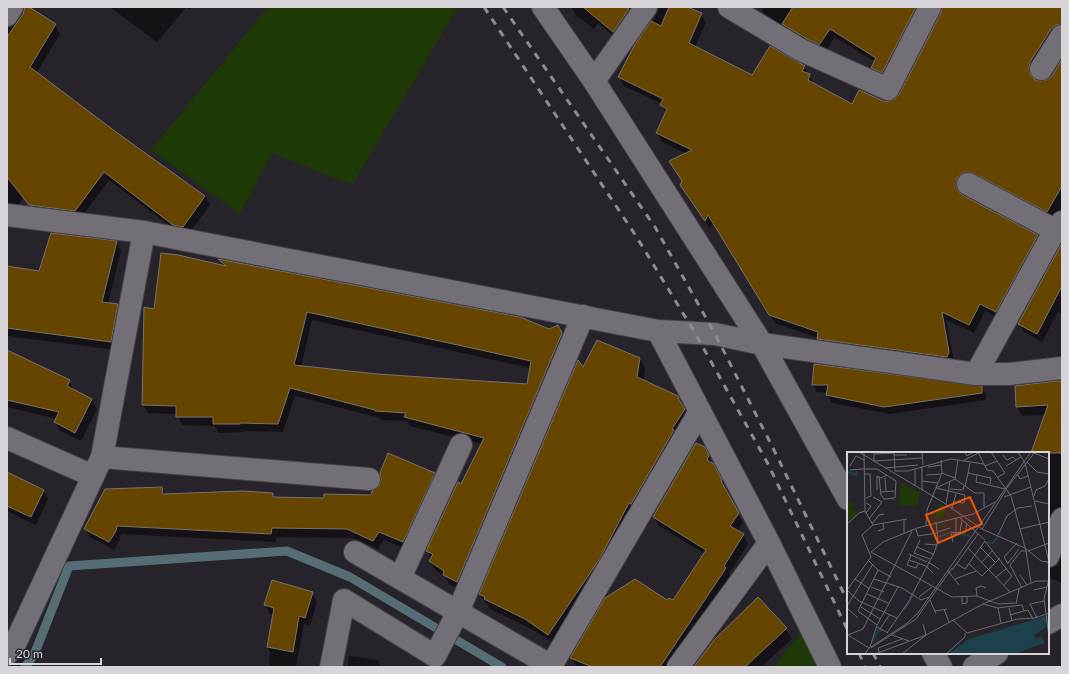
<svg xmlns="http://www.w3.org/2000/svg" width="1069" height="674" font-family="Lato,sans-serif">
<rect width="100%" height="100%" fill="#26232a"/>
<g fill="#1d3a06">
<path d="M268 7H458L352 185 272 153 240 214 151 150Z"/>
<path d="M801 632 818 667H774Z"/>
</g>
<g fill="#0007" fill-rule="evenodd">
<path d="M26 7 55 25 60 34 37 72 115 133 205 196 210 205 188 235 179 233 109 180 80 219 35 214 23 198 14 211 7 208V28L14 27 18 22Z"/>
<path d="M110 7H191L190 10 186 8 157 42Z"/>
<path d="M571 7H642L618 40 598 23 594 29 576 15Z"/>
<path d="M659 7H684L701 14 706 23 695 47 752 76 804 66 814 84 852 105 883 101 890 102 896 100 900 95 942 13 943 7H1062V25L1035 71 1033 77V80L1040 82 1047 81 1052 76 1062 61V219L1057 222 962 187 960 193 1037 236 1042 244 1001 320 985 311 974 333 946 320 954 361 823 347 818 338 775 323 714 222 710 228 686 194 683 182 687 154 662 142 657 133 666 114 662 104 624 86 619 77 635 46 657 15Z"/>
<path d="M764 7H926L887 81 877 76 872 68 875 62 835 37 824 53 767 19 762 11Z"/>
<path d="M49 234 116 242 121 251 108 304 117 305 122 314 116 350 7 336V267L39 273 53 241Z"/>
<path d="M1062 245V314L1058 312 1042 342 1024 332 1019 324Z"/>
<path d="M220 260 549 330 558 326 567 342 462 590 449 584 445 577 435 570 430 561 431 558 427 551 482 444 410 426 407 421 381 420 380 418 295 396 283 432 244 431V432L219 433 215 426 182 425 177 414 148 413 143 405 155 310 223 266ZM312 320 531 368 528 385 377 375 301 367Z"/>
<path d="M7 351 69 381 74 391 92 400 97 409 81 441 60 431 55 422 57 419 7 407Z"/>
<path d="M640 359 645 369 643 381 683 409 690 420 554 643 531 629 490 609 480 594 583 369Z"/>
<path d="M815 365 981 387 986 395V400L889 414 832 403 827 395 828 393 817 392 813 385Z"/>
<path d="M1062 383V518L1048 543V453H1032L1048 415 1022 416 1017 407Z"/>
<path d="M704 448 726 490 725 491 743 522 737 532 743 535 748 544 729 574 731 577 671 667H577L572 658 668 602H673L705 554 659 526 654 517Z"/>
<path d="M7 473 44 491 48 499 36 525 7 511Z"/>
<path d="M434 474 439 482 408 550 384 540 378 549 353 538 276 537V542L121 534 120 539 114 550 90 537 85 529 162 488 166 495 273 494 276 498 325 500 371 496Z"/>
<path d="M1062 557V583L1048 577V569L1057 566Z"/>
<path d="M312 593 317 602 310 626 304 624 296 667H269L270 651 268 647 274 615 270 614 265 605Z"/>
<path d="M758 599 786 629 792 639 763 665 764 667H695Z"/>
<path d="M349 656 378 660 381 667H348Z"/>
</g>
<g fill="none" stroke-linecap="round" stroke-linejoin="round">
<path stroke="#556d75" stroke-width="9" d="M25 667 34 655 69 566 287 551 350 577 502 667"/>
</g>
<g fill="#664500" stroke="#78736c" fill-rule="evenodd">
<path d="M25 7H29L56 24 30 67 116 132 205 196 183 227 173 225 104 172 75 211 29 205 7 177V37L23 14Z"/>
<path d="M583 7H626L629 9 613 32Z"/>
<path d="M669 7H687L702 13 689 43 752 75 770 46 805 66 802 71 810 74 808 80 852 104 859 90 883 101H889L895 99 899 95 941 13 942 7H1062V24L1056 25 1051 29 1030 62 1029 69 1030 75 1035 80 1040 81 1046 80 1052 76 1062 59V186L1047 212 973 173 967 172 961 174 957 178 956 185 958 191 962 195 1038 235 996 312 980 304 969 325 942 312 949 352 947 357 817 339 818 332 769 315 708 215 705 221 680 185 682 181 669 161 692 150 656 133 667 109 660 105 663 99 618 77 634 46 651 21 661 26Z"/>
<path d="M793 7H916L882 73 871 68 876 58 830 29 819 45 807 39 782 24Z"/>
<path d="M51 233 117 241 102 302 118 304 111 342 7 328V266L39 271Z"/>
<path d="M1061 245 1062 246V286L1037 334 1018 324Z"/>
<path d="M161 253 178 255 226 266 218 259 520 317 549 329 558 325 562 333 457 582 443 575 444 571 429 561 433 554 426 551 458 482 461 484 484 438 404 417 406 413 375 411V410L290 388 278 424 240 423V424H213V417H176V406L142 405 144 307 154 309ZM307 312 531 361 527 384 377 374 294 365Z"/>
<path d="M597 340 640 358 637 377 678 396 679 400 685 409 672 429 674 430 631 504 629 503 599 560 548 635 525 619 484 599 485 597 479 594 578 360 583 367Z"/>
<path d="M7 350 70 380 67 386 92 399 75 433 54 422 59 412 7 400Z"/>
<path d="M814 364 982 386V393L884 407 826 395 828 385H812Z"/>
<path d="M1056 381H1062V453H1031L1048 405 1016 407 1015 386Z"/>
<path d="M696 443 705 447 709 455 707 460 714 464 722 480 721 481 739 513 730 526 744 534 724 566 726 568 660 667H593L570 658 605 598 635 579 667 600 669 598 673 600 706 550 653 517Z"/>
<path d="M388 453 435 473 403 542 379 532 373 541 347 529 272 528 271 534 117 526 116 531 109 542 84 529 105 489 162 487 163 494 243 491 273 493V497L324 498V494L371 495 372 491 379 486 381 480 380 473Z"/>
<path d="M7 472 44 490 31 517 7 506Z"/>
<path d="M272 580 313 592 305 618 299 616 293 652 267 647 274 608 264 605Z"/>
<path d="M758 597 787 628 745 667H694L714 640Z"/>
</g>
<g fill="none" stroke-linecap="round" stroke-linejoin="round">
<defs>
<g id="minor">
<path d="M543 7 594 81 762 344 848 499"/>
<path d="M729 7 801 50 888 89 930 7"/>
<path d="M7 15 12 7"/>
<path d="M1041 69 1062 36"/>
<path d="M594 81 646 7"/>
<path d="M968 184 1055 230"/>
<path d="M7 215 144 232 658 331 715 334 762 344 976 374H1009L1062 368"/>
<path d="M658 331 769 543 830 667"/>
<path d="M976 374 1055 230 1062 222"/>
<path d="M7 438 93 476"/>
<path d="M102 457 369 479"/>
<path d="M355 552 553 667"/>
<path d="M1048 556 1062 519"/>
<path d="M400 578 461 445"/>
<path d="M1048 623 1062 615"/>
<path d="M933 653 941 667"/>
<path d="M7 654 14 646 102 457 144 232"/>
<path d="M551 666 700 411"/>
<path d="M331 667 344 600 435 656 458 612 583 316"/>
<path d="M678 667 769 543"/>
<path d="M974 667 997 653"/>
</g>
</defs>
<use href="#minor" stroke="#434146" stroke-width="24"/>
<use href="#minor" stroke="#726f77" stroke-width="22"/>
<g stroke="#8e8b90" stroke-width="3" stroke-dasharray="7 7" stroke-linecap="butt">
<path d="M484 7 636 236 695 333 767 462 848 631"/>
<path d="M503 7 655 227 715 334 773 448 848 602"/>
<path d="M859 653 865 667"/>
<path d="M873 653 880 667"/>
</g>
</g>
<g transform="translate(847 452)">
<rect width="202" height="202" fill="#26232a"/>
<path d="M54 31 73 41 70 54H52ZM0 49 8 53 5 57 10 61 0 71ZM92 52 98 55 97 65H93V68L88 67Z" fill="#1d3a06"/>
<path d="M202 163V173L186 184 190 186 194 184 198 191 167 202H101L122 187Z" fill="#1d414a"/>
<path fill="none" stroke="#1d414a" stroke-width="2" d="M0 20 9 23 10 19M109 81 123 84M140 90 146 91 151 84M89 98 92 85 102 81M57 158 66 144M26 190 31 178 35 179"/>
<path fill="none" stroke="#6d6a70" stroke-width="1" d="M12 0 94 49 135 77 178 96 194 109 201 110 202 115M27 0V9L75 6M47 0 48 19M75 0 76 13M118 0 120 4 127 0M131 0 140 18 146 19 164 44 179 99 184 131M144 0 158 21 151 25M171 0 178 11 202 110M187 1 202 7M27 2 47 1M47 3H60M156 3 160 8 166 5 169 8M94 8 95 21M111 8 108 27 128 41H137V55M116 9 133 0M180 10 190 20 202 22M123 11 121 21 144 26 143 32M3 14 9 4 17 8M75 14V37M138 14 150 9M159 14 174 5M81 15 94 13M38 16 71 13M17 17H30L49 29 48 46 37 47 34 43 32 25M68 17V34M3 18 17 17M48 19H61L104 7 137 12M18 22H23L24 44 19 46M79 23 94 22M130 23 129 30 158 37M171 23 173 27 181 24M38 26 39 40M75 29 91 31M118 35 121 21M103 37 116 38 117 34M159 37 188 0M30 38V24L34 26 40 23M34 40 49 39M187 44 189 38 198 34 202 27M157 45 184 35M188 49 202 52M106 50 117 51 118 43 89 36 108 27M99 52 103 29M105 56 109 42M19 61 24 54 19 51M112 65 138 88M22 67 35 50 26 45M57 67V82M0 72 12 61 18 59M25 72 32 63 37 62M26 73 60 67M79 73 80 58 95 21 108 26M69 77 71 84 91 81M135 77 159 38M173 77 202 70M31 79 37 77 36 71M91 80 103 76M103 80 118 81 120 72M113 80 115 68M151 83 160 64 171 56 185 54M73 88 67 101 83 107M106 90 104 82H109V66M78 92 90 93M70 95 86 102M133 95 149 111M121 96 163 140M181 99 202 91M24 100 36 90 70 76 126 62 148 50M24 100 105 145 130 144 143 149M62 102 80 110M64 103 60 113 69 116 71 112M62 108 79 114 86 121M22 109 31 118M81 110 92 117M135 110 146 98M161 111 172 97M110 112 118 117 138 89 165 124 157 133M122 112 135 124 153 106M161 112 157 105 170 91M105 118 131 82M101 119 112 133M173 123 180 133M149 125 160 116M8 127 23 137M27 127 55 136 74 148 82 145M108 127 129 119M202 127 197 147 202 185M24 135 37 140M175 136 163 113 174 99H179M0 138 24 105 15 83 26 73 18 59 17 0M0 138 12 149 50 166M187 138 200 135M20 142 41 151M130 144 129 136 134 134 139 136M72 145 85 135M115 145V152L120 151V145M83 148 89 162M142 149 152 152 168 151M136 152 151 156 175 153 177 159 181 158 186 167M169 152 172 137M0 154 26 112M14 155 33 167M0 156 11 166M151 156 154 171M162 156 165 169M97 157 102 170M88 159 100 157M163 163 177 159M190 166 183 152 197 149M106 168 120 181 170 167 188 166 202 161M30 173 51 135M30 175 41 181M33 177 43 162M40 181 62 149 87 101 91 89 89 70M1 183 16 177 65 79M1 183 22 196 18 202M45 183 62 189M23 195 30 173 11 159 31 118 44 125M22 196 59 172 71 161 184 0M24 196 69 167 105 116M32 200 31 196 55 187M28 202 79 183 136 152 189 129H202M55 202 79 183 76 172M99 202 118 185V181"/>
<path fill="#e8590c" fill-opacity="0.15" stroke="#e8590c" stroke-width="2" d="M123 45 135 72 91 91 79 63Z"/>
<rect width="202" height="202" fill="none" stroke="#d7d5d9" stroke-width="2"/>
</g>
<rect width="1069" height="674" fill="none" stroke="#d7d5d9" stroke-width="16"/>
<path d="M10 658v6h91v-6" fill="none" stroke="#d7d5d9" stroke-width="2"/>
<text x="16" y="658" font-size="12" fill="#d7d5d9" stroke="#26232a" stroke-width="3" paint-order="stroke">20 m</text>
</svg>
